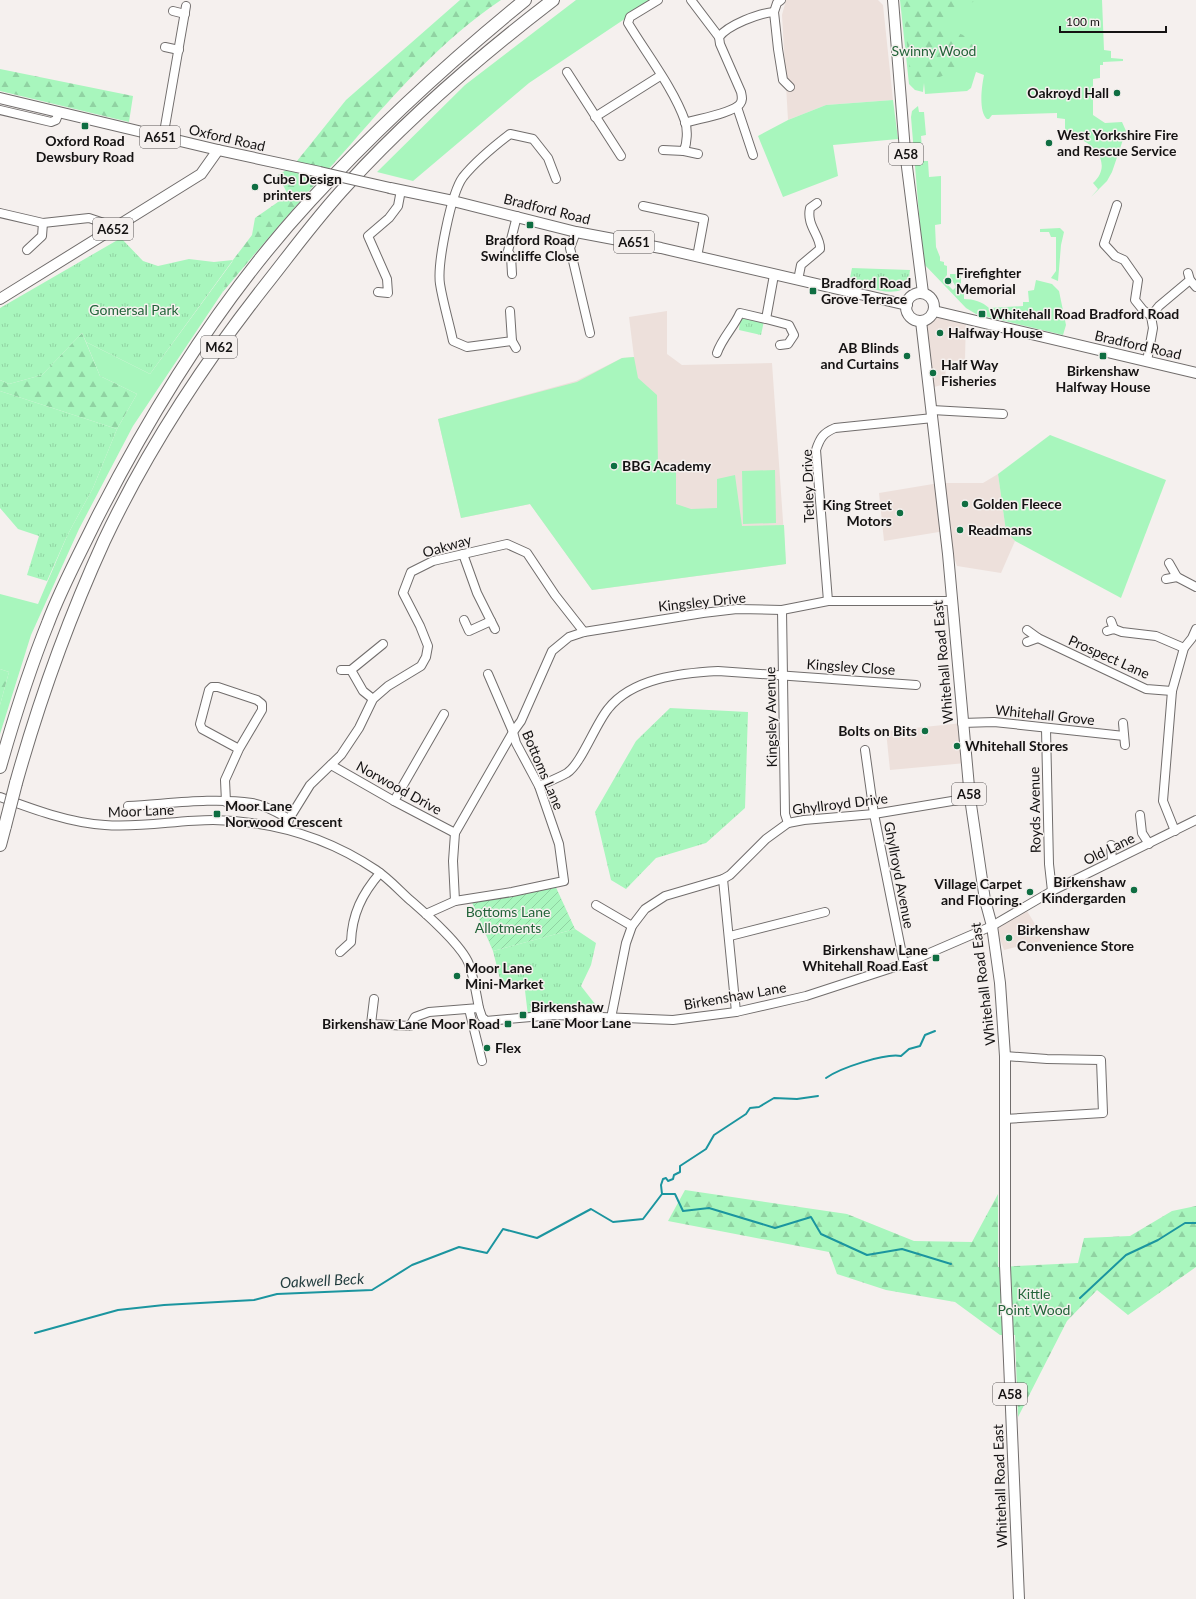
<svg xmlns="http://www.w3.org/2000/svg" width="1196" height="1599" font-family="Lato,sans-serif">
<defs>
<pattern id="forest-firs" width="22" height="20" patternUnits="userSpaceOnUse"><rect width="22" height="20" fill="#a8f6bd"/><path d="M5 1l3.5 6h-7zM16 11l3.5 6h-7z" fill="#90d2a2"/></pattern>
<pattern id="park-tufts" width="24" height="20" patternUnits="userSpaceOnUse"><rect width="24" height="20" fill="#a8f6bd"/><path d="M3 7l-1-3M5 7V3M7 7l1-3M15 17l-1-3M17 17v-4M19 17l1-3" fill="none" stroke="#90d2a2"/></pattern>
<pattern id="garden-furrows" width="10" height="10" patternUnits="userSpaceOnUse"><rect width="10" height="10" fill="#a8f6bd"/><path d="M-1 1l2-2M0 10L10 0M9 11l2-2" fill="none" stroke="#90d2a2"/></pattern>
</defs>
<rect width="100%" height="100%" fill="#f5f0ee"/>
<g fill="#ede0db">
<path d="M786 0H878L883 5 893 100 826 105 788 120 782 15Z"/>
<path d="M667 311V354L682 365 772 363 786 564 592 590 530 504 461 518 438 419 576 381 622 358 634 357 629 317Z"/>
<path d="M932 315 966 317 965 360 946 362 945 384 927 389 926 320Z"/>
<path d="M998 474 1006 530 1015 541 1001 573 957 566 945 531 884 541 879 493 939 483H983Z"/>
<path d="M962 723 966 763 890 770 886 731Z"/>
<path d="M1027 911 1040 932 1041 941 1004 950 996 928Z"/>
</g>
<g fill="#a8f6bd">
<path d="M576 0H653L529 83 413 181 377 172 465 85Z"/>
<path d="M900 0H1102L1104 50 1111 51V58L1123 59V61L1103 62V65H1100V78L1093 79V115L1105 123 1122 122 1126 131 1112 172 1107 181 1091 197 1098 189 1093 183C1116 162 1089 136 1065 136V119L1057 118V113L992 115 989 119H987C978 111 982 85 984 75L976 72 971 88 967 91 925 94 924 83 923 92 915 90 909 84Z"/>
<path d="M893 100 898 139 833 145 838 176 783 197 758 136 788 120 826 105Z"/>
<path d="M918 106 919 112H924L926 135 921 136 923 161H928L929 177 941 176V224L935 225 936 247 940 257V261L944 262V265L947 266V275L943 280 953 290 956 287 950 277V274H961V292H964V299C973 299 983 302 989 308L1023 306V302H1029L1028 291 1034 290 1036 280 1052 284 1059 291 1066 325 1063 335 976 314 966 308 923 263 911 117 912 111Z"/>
<path d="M1060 228 1064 232 1061 245 1058 281 1051 278 1056 271V237H1051L1049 232H1040V229Z"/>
<path d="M235 258 222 293 133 426 79 529 31 635 0 734V705L9 672 0 669V594L38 604 67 536 93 488 117 429 137 394 100 376 86 342 150 374Z"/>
<path d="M634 357 638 378 657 395 658 469 676 470V504L691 509 717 508V479L735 475 742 526 784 525 786 564 592 590 530 504 461 518 438 419 577 382 622 358Z"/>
<path d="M1050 435 1166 480 1121 598 1015 541 1006 531 998 474Z"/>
<path d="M775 470 776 523 743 524 742 471Z"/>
</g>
<g fill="url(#forest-firs)">
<path d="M460 0H501C443 39 397 91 351 144 307 193 264 242 222 293L233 260 252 235 255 218 288 195 278 175 293 166 346 100Z"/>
<path d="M904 0H976L952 15 941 26 963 35 978 51C968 63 943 79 927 80 923 80 918 79 914 78L910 73 903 6Z"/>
<path d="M0 69 133 96 129 122 0 91Z"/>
<path d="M82 333 100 376 137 394 117 429 0 391V380L9 384 42 375Z"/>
<path d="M0 669 9 672 0 705Z"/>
<path d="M685 1190 847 1214 914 1241 972 1242 998 1194V1267L1078 1263 1084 1238 1130 1236 1172 1211 1196 1206V1267L1128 1315 1097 1290 1067 1321 1018 1417 1015 1335H1000L955 1302 886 1290 837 1274 829 1252 668 1221Z"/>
</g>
<g fill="url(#park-tufts)">
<path d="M121 238 143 261 158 266 189 259 214 262 233 260 150 374 86 342 82 333 42 375 9 384 0 380V308Z"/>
<path d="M852 268 910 270C909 274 910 279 908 283 900 301 864 286 849 283Z"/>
<path d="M745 316 764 321 761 335 739 330 740 321Z"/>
<path d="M0 391 117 429 93 488 67 536 47 581 27 575 39 536 18 529 0 508Z"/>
<path d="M670 708 748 712 745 808 706 843 656 858 626 889 611 880 595 812 636 741Z"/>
<path d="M575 929 596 943 591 965 581 986 606 1018 528 1016 524 982 501 983 493 951Z"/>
</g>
<path fill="url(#garden-furrows)" d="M554 883 575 929 493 951 470 898Z"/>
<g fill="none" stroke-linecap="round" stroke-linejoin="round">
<g stroke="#1b959f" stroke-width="2">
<path d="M826 1078C840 1068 885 1053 901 1056L909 1049 920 1046 925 1035 935 1031"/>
<path d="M662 1194H675L683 1211 709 1208 775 1228 811 1217 821 1234 867 1255 902 1249 951 1264"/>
<path d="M662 1194 661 1185 663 1179 666 1178 668 1181 673 1179 674 1175 680 1172V1166L706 1149 714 1135 746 1114 750 1108 759 1107 774 1098 797 1099 818 1096"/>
<path d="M1080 1298 1126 1255 1158 1240 1185 1223H1196"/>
<path d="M35 1333 118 1310 164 1305 254 1300 277 1294 372 1290 412 1265 459 1247 487 1253 503 1229 537 1238 591 1209 613 1222 643 1219 662 1194"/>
</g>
<defs>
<g id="minor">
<path d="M658 0 630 17 628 23C646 53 674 89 685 121 688 130 687 143 684 151L663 150"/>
<path d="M691 0 719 37"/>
<path d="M781 0 777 3 774 12 778 49 783 80 790 87"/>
<path d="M173 11 185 14"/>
<path d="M165 47 179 50"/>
<path d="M567 72 621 156"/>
<path d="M737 107 753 155"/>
<path d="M0 110 51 122 56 120 59 112"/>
<path d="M595 117 660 76"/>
<path d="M685 123C697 119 733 113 740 104 743 100 742 97 741 92L720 44 719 37C728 25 759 13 774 12"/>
<path d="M163 138 186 6"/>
<path d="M684 151 698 154"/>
<path d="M1117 205 1104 244 1115 256 1124 260 1138 280 1135 300 1143 310 1151 316 1153 328 1147 361"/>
<path d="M643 206 704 219 697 257"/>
<path d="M0 213 43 223 89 218 116 227"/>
<path d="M576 232 570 248 590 333"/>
<path d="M27 250 42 236 43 223"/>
<path d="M1188 273 1190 280 1196 287"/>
<path d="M512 274 511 256 508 251 517 216"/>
<path d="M774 275 766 319 789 325 794 335 788 344 780 345"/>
<path d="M798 280 801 265 820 249C821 236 806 226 810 208L817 203"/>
<path d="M378 292 388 293 387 279 368 236 389 218 398 206 401 190"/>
<path d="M510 311 512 341 467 347 453 341C449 322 443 303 440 284 437 264 451 193 463 177 476 161 493 147 510 134L533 139 548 158 556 179"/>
<path d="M1151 316 1159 306 1190 280"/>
<path d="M512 341 516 348"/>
<path d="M717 353C722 338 734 327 740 313L766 319"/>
<path d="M932 410 1003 414"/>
<path d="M463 554 477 593 491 621 469 631 464 620"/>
<path d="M1169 563 1177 577 1196 587"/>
<path d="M1166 579 1177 577"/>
<path d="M828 601 816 450C820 438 823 433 835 428L933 418"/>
<path d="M782 610 785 814 788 823"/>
<path d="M491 621 495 629"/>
<path d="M1111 621 1114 629"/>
<path d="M1027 630 1038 638 1146 689 1172 691"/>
<path d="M1107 631 1114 629 1122 632 1156 636 1184 648"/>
<path d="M1027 642 1038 638"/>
<path d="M341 670H351"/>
<path d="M373 699 363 691 351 670 383 644"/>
<path d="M962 723 994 722 1124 736"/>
<path d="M1123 723 1125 745"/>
<path d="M1046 729 1049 864 1052 891"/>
<path d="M865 750 874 814 904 964"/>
<path d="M331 765 394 801 455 833"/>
<path d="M539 786C548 782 558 778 567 773 581 764 595 725 608 709 632 678 681 673 718 671L916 685"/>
<path d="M0 797C32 809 70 823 105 825 141 828 177 820 213 820 271 821 327 837 376 870 388 878 399 890 410 900 426 914 461 944 469 964 474 978 476 993 479 1008L429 1012 415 1017 410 1026 371 1024 374 999"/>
<path d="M394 801 444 714"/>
<path d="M226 802 225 780 239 749 202 729 200 724 209 690 212 687H218L257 700 262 704V710L239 749"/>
<path d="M128 806C168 804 212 797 252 803 265 805 278 813 289 819L288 824"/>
<path d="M1140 815 1142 833 1149 844"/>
<path d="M289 819 310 785 341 755 359 728 373 699 388 686 421 666 426 657 428 646 420 626 403 593 411 572 433 561 507 544 527 553 555 595 584 632"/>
<path d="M1175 831 1163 801 1172 691 1184 648 1192 638 1196 629"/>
<path d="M1111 845 1112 861"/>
<path d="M455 901 453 861 455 833 513 732 521 721 552 651 569 637 584 632 703 613 737 609 782 610 828 601H951"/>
<path d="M596 905 632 926"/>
<path d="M426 914 455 901 512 892 564 881 559 844 539 786 516 743 513 732 488 674"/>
<path d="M730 936 825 912"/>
<path d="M340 952 351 942C352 914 362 894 380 873"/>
<path d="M479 1008 482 1017 486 1021 554 1015 673 1020 736 1012 806 996 904 964 992 926 1052 891 1196 820"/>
<path d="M469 1009 482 1061"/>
<path d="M736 1012 723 879 730 875 766 839 788 823 804 820 874 814 970 798"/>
<path d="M611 1018 626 943 632 926 645 909 665 896 723 879"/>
<path d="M1004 1119 1103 1113 1101 1060 1047 1059 1005 1056"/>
</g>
<g id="major">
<path d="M893 0 905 151 923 293"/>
<path d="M0 98 218 150 320 172"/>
<path d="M390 188 453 201 576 232 661 248 907 305"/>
<circle cx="920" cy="307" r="14"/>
<path d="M0 299 201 174 218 150"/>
<path d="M934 311 1196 373"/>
<path d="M921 321 948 554 970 798 985 900 992 926 1000 983 1005 1056V1266L1019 1599"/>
</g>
<g id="highway">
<path d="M0 767C14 718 29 670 48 623 61 588 80 553 96 520 154 406 223 295 310 201 377 128 449 62 525 0"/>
<path d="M16 783C39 701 68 620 104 541 147 450 202 366 264 287 291 253 317 217 347 185 409 117 480 56 553 0"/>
<path d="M0 845 5 826"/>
</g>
</defs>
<use href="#minor" stroke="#716d6c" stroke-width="10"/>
<use href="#major" stroke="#716d6c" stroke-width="12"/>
<use href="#highway" stroke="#716d6c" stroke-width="14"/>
<use href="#minor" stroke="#fff" stroke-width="8"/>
<use href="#major" stroke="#fff" stroke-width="10"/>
<use href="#highway" stroke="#fff" stroke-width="12"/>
<defs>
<path id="major-bridge" d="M320 172 390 188"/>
<path id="highway-bridge" d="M5 826 16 783"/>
</defs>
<use href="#major-bridge" stroke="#716d6c" stroke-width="12" stroke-linecap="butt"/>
<use href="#highway-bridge" stroke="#716d6c" stroke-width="14" stroke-linecap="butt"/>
<use href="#major-bridge" stroke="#fff" stroke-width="10"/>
<use href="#highway-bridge" stroke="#fff" stroke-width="12"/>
</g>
<g fill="#0f6e42" stroke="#f5f0ee" stroke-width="1.5">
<circle cx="1117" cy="93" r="4"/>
<rect x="81" y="122" width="8" height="8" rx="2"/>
<circle cx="1049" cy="143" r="4"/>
<circle cx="255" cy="187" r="4"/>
<rect x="526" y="221" width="8" height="8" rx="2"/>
<circle cx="948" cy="281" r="4"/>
<rect x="809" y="287" width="8" height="8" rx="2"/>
<rect x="978" y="310" width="8" height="8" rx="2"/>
<circle cx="940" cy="333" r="4"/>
<circle cx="907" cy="356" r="4"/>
<rect x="1099" y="352" width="8" height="8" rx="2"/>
<circle cx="933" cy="373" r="4"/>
<circle cx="614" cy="466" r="4"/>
<circle cx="965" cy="504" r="4"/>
<circle cx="900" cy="513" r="4"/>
<circle cx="960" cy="530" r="4"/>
<circle cx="925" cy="731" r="4"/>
<circle cx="957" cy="746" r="4"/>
<rect x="213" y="810" width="8" height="8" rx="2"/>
<circle cx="1134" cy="890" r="4"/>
<circle cx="1030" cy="892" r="4"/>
<circle cx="1009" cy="938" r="4"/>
<rect x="932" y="954" width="8" height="8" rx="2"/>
<circle cx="457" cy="976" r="4"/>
<rect x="519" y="1011" width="8" height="8" rx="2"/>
<rect x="504" y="1020" width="8" height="8" rx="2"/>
<circle cx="487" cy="1048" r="4"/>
</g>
<g text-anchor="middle" stroke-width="3" stroke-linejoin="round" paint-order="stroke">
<g fill="#f5f0ee" stroke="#585555" stroke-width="1">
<rect x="140" y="126" width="40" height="22" rx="3"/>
<rect x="889" y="143" width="34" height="22" rx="3"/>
<rect x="93" y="218" width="40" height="22" rx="3"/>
<rect x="614" y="231" width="40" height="22" rx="3"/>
<rect x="201" y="336" width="36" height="22" rx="3"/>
<rect x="952" y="783" width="34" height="22" rx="3"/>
<rect x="993" y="1383" width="34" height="22" rx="3"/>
</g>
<g font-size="13" font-weight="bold" fill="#151313">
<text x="160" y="142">A651</text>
<text x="906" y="159">A58</text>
<text x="113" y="234">A652</text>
<text x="634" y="247">A651</text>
<text x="219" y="352">M62</text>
<text x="969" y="799">A58</text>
<text x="1010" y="1399">A58</text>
</g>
<g font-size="14" fill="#23643a" stroke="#f5f0ee">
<text x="934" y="56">Swinny Wood</text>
<text x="134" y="315">Gomersal Park</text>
<text x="508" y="917">Bottoms Lane<tspan x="508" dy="16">Allotments</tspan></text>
<text x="1034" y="1299">Kittle<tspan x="1034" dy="16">Point Wood</tspan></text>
</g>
<g font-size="14" font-weight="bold" fill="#151313" stroke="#f5f0ee" text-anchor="start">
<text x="1109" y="98" text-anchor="end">Oakroyd Hall</text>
<text x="1057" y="140">West Yorkshire Fire<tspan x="1057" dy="16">and Rescue Service</tspan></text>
<text x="85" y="146" text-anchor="middle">Oxford Road<tspan x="85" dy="16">Dewsbury Road</tspan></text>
<text x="263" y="184">Cube Design<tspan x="263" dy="16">printers</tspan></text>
<text x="530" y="245" text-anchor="middle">Bradford Road<tspan x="530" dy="16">Swincliffe Close</tspan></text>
<text x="956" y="278">Firefighter<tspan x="956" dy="16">Memorial</tspan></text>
<text x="821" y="288">Bradford Road<tspan x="821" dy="16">Grove Terrace</tspan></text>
<text x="990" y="319">Whitehall Road Bradford Road</text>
<text x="948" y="338">Halfway House</text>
<text x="899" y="353" text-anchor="end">AB Blinds<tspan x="899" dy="16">and Curtains</tspan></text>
<text x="941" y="370">Half Way<tspan x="941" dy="16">Fisheries</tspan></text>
<text x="1103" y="376" text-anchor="middle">Birkenshaw<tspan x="1103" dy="16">Halfway House</tspan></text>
<text x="622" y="471">BBG Academy</text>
<text x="973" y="509">Golden Fleece</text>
<text x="892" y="510" text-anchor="end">King Street<tspan x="892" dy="16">Motors</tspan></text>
<text x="968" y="535">Readmans</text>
<text x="917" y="736" text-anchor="end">Bolts on Bits</text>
<text x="965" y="751">Whitehall Stores</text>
<text x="225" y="811">Moor Lane<tspan x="225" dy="16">Norwood Crescent</tspan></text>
<text x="1126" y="887" text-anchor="end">Birkenshaw<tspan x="1126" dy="16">Kindergarden</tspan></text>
<text x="1022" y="889" text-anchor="end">Village Carpet<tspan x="1022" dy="16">and Flooring.</tspan></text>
<text x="1017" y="935">Birkenshaw<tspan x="1017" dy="16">Convenience Store</tspan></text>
<text x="928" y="955" text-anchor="end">Birkenshaw Lane<tspan x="928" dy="16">Whitehall Road East</tspan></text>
<text x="465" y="973">Moor Lane<tspan x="465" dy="16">Mini-Market</tspan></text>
<text x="531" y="1012">Birkenshaw<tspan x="531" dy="16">Lane Moor Lane</tspan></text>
<text x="500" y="1029" text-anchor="end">Birkenshaw Lane Moor Road</text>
<text x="495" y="1053">Flex</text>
</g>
<g font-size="14" fill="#151313" stroke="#f5f0ee">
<text transform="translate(227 138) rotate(13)" y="5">Oxford Road</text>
<text transform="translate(547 209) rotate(14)" y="5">Bradford Road</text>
<text transform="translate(1138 345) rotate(13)" y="5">Bradford Road</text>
<text transform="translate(808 486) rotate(-92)" y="5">Tetley Drive</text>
<text transform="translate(447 546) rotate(-16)" y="5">Oakway</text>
<text transform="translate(702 602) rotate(-6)" y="5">Kingsley Drive</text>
<text transform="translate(1109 657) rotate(24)" y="5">Prospect Lane</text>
<text transform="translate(943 662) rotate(-95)" y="5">Whitehall Road East</text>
<text transform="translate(851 667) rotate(4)" y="5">Kingsley Close</text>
<text transform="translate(1045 715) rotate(6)" y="5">Whitehall Grove</text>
<text transform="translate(771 717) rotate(-91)" y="5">Kingsley Avenue</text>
<text transform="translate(543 770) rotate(67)" y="5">Bottoms Lane</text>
<text transform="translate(399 788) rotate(29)" y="5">Norwood Drive</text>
<text transform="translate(840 804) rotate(-7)" y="5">Ghyllroyd Drive</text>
<text transform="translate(1035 810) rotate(-91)" y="5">Royds Avenue</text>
<text transform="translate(141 811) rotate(-2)" y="5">Moor Lane</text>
<text transform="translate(1109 849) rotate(-26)" y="5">Old Lane</text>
<text transform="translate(899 875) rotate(79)" y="5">Ghyllroyd Avenue</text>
<text transform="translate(983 984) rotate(-97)" y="5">Whitehall Road East</text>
<text transform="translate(735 996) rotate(-10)" y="5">Birkenshaw Lane</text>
<text transform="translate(1000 1486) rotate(-92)" y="5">Whitehall Road East</text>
</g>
<g font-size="15" font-style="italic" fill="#233d3f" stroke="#f5f0ee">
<text transform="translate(322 1281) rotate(-3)" y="5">Oakwell Beck</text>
</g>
</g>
<path d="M1060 26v6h106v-6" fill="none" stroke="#151313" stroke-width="2"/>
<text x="1066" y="26" font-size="12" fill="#151313" stroke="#f5f0ee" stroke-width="3" paint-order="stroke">100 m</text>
</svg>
